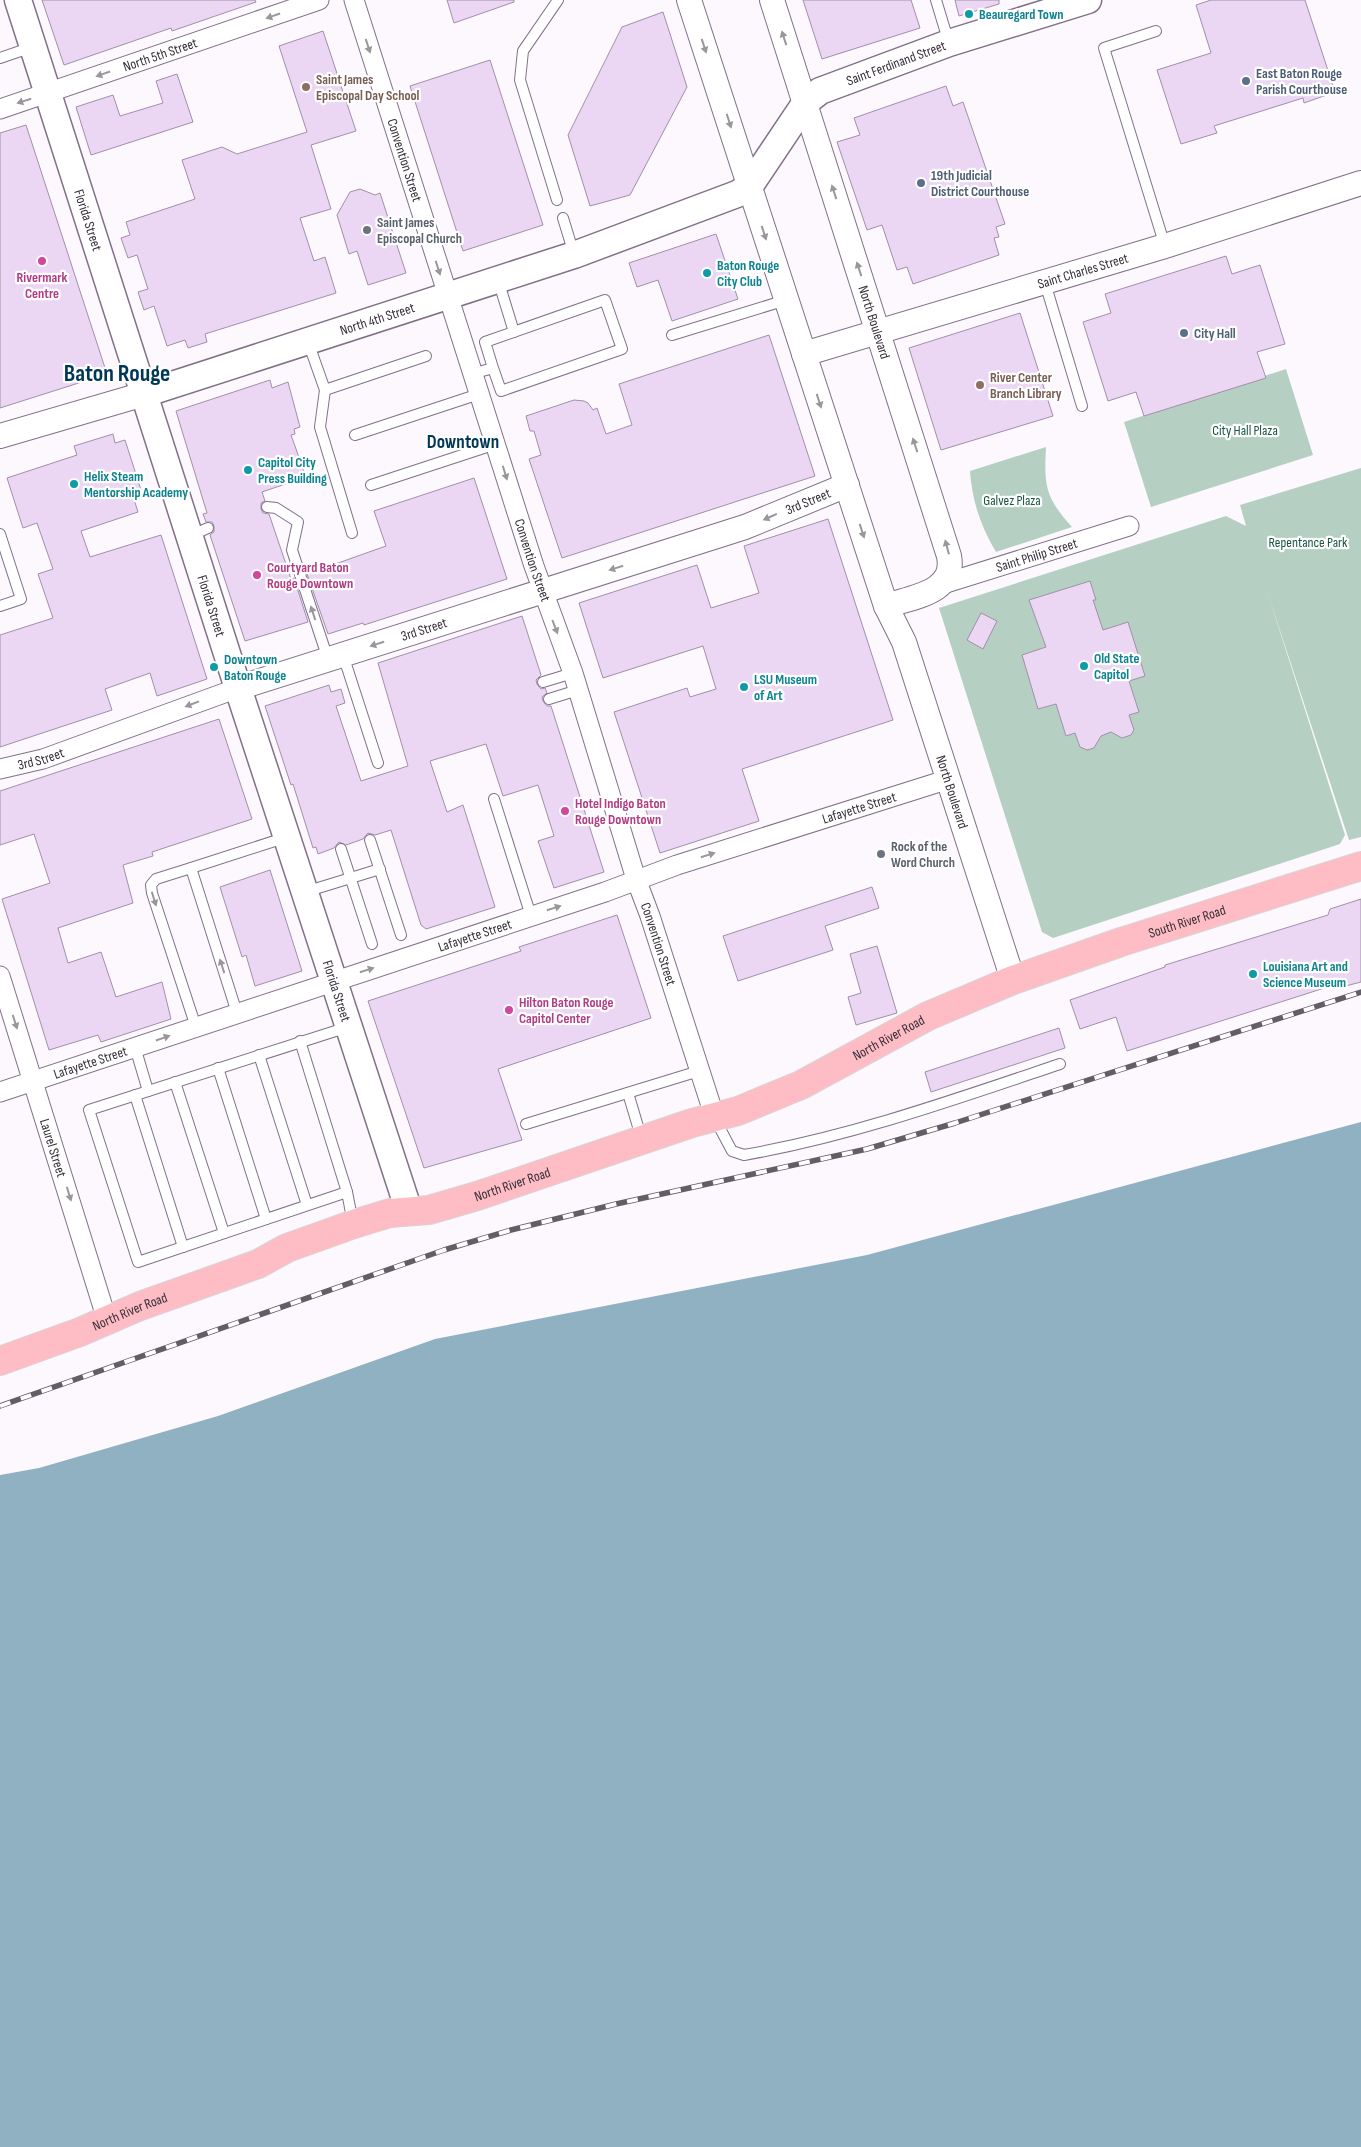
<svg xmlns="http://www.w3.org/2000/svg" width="1361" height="2147" font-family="'Sofia Sans Condensed',sans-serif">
<rect width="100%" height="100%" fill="#fcf8fe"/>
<g fill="#b6cfc3">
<path d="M1286 369 1313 455 1151 507 1124 422Z"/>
<path d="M1046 447C1044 486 1045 497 1072 527L996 552C981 527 972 501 970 471Z"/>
<path d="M1361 468V837L1349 840 1266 588 1345 835 1340 844 1053 938 1042 932 939 608 1226 516 1246 526 1240 505Z"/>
</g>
<path fill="#90b1c2" d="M1361 1122V2147H0V1475L39 1468 218 1416 435 1339 867 1255Z"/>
<g fill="#ebd7f3" stroke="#a18fa9">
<path d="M42 0H255L256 2 172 31 171 28 64 65Z"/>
<path d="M447 0H514V2L454 23Z"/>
<path d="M803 0H911L920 28 822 59Z"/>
<path d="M955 0H999V4L959 16Z"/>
<path d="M1211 0H1305L1335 92 1304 103 1303 98 1214 126 1217 133 1181 144 1157 70 1211 53 1196 5Z"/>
<path d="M663 12 687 87 630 195 590 206 568 135 622 27Z"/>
<path d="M323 31 356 131 311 145 331 209 300 218 314 261 325 257 336 293 205 334 207 342 188 348 185 340 167 346 154 306 144 310 138 292 148 289 137 255 128 258 121 238 130 235 126 222 195 199 182 160 222 147 237 154 307 132 279 46Z"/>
<path d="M490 60 543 225 463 251 410 86Z"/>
<path d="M177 74 193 122 91 155 76 107 113 95 120 116 163 103 156 81Z"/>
<path d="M946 86 953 106 963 102 1005 224 996 227 999 237 994 238 999 255 913 284 907 267 897 270 882 225 867 230 837 142 860 135 854 118Z"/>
<path d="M26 125 107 374 0 408V133Z"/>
<path d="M360 189 375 195 380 193 406 273 368 285 357 251 349 254 337 215 350 192Z"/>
<path d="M716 234 738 299 672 321 658 280 637 287 629 263Z"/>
<path d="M1226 256 1232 274 1260 265 1285 344 1257 352 1266 378 1144 416 1136 392 1108 401 1083 322 1111 313 1105 294Z"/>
<path d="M1020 313 1053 416 941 450 909 348Z"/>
<path d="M769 335 815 476 562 558 529 459 541 455 534 431H530L526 416 574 400 584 401 588 403 593 410 597 408 606 434 632 425 619 384Z"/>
<path d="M270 380 272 388 288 382 300 427 294 429 295 434 291 435 306 477 262 492 265 501 261 503V509L263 513 269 514 291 579 294 578 308 622 245 641 210 535 214 532V526L212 522H206L203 514 207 513 176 411Z"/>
<path d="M113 434 115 443 125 440 141 490 132 493 138 512 81 531 90 557 161 535 207 679 157 696 150 673 105 689 112 710 0 747V635L53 618 38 574 53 569 37 523 23 528 7 478 77 455 74 446Z"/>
<path d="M474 478 507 579 364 625 363 623 328 634 307 574 386 546 374 511Z"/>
<path d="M828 519 893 720 742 769 759 821 660 853 614 712 687 688 690 697 716 689 703 646 603 678 579 603 697 565 711 608 759 593 744 546Z"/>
<path d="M1090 581 1096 600H1093L1103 630 1128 622 1145 676 1129 681 1139 712 1129 715 1134 730 1131 735 1122 738 1111 732 1101 736 1094 748 1087 750 1080 747 1075 733 1066 736 1056 704 1038 709 1022 655 1046 647 1029 600Z"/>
<path d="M981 613 997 621 983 649 967 640Z"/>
<path d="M522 616 541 675 536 680 537 684 541 689 545 688 547 693 542 697 543 701 547 706H551L604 872 554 888 538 841 554 836 538 785 503 796 486 744 430 761 447 812 463 805 495 907 426 929 421 925 391 830 375 835 368 833 363 839 346 845 339 842 334 848 318 854 316 847 313 848 293 784 291 785 265 706 329 685 331 692 341 689 345 703 336 706 361 781 408 766 378 663Z"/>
<path d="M219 719 252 819 152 852 153 856 123 865 133 903 58 928 68 963 101 952 116 997 162 982 171 1019 101 1042 98 1035 49 1050 2 899 50 883 34 834 0 845V791Z"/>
<path d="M270 870 302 971 255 986 246 955 242 957 220 887Z"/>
<path d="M872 887 879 908 825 926 833 950 738 981 723 936Z"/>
<path d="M1361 899V982L1338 988 1337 984 1127 1051 1116 1017 1080 1029 1070 1000 1165 967V965L1328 915 1330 909Z"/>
<path d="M617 915 651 1018 498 1069 522 1140 424 1168 368 1001 521 951 519 947Z"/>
<path d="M877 946 897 1013 856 1025 848 997 861 993 850 954Z"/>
<path d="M1059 1028 1065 1048 931 1092 925 1072Z"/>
</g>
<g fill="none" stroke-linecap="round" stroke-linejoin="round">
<defs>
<g id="service">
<path d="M936 0 949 43"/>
<path d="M1156 31 1104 48 1165 246"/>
<path d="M0 58 32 47"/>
<path d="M557 200 520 80 523 51 558 0"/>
<path d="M563 218 574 254"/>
<path d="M498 280 514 332"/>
<path d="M1045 283 1082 406"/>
<path d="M672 335 786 300"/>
<path d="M308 342 325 390 320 427 352 533"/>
<path d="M472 374 493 368 501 391 622 349 605 300 485 342 493 368"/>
<path d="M325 390 426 356"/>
<path d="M355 435 479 394"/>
<path d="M371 485 496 444"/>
<path d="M267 507 276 508 298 522 292 550 328 659"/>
<path d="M0 534 21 599 0 606"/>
<path d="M190 536 208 528"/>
<path d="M343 655 378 763"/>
<path d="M543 682 573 673"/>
<path d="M549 699 578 690"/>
<path d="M494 799 531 916"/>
<path d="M370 840 401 935"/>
<path d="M341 849 372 944"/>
<path d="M191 868 287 837"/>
<path d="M305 892 380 869"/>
<path d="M196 1027 152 893 151 885 156 879 191 868 237 1013"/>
<path d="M348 1027 89 1110 138 1262 347 1192 353 1223"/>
<path d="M300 1041 347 1192"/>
<path d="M135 1047 148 1091"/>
<path d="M259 1055 307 1205"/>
<path d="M218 1068 266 1219"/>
<path d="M175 1082 224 1233"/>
<path d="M628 1093 642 1140"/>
<path d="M135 1095 183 1247"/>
<path d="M715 1119 732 1151 744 1155C852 1136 956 1099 1060 1064"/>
<path d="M526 1124 699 1071"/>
</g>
<g id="minor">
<path id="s1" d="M354 0 534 566 573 673 636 879 650 916 715 1118"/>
<path id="s2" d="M0 109 319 0"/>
<path id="s3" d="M943 584 1129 526"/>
<path id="s4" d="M0 769 43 759 238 688"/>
<path id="s5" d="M0 976 107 1320"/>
<path id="s6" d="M0 1092 605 892 677 865 949 779"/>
</g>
<g id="tertiary">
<path id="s7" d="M689 0 886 606 904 642 1013 980"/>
<path id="s8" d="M772 0 949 556C956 593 912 597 886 606"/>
<path id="s9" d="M804 354 1165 246 1361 183"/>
<path d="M0 436 144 394"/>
<path id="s10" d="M238 688 745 527 847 485"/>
</g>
<g id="secondary">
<path id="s11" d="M18 0 238 688 409 1211"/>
<path id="s12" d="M144 394 574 255 737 194 749 187 806 102 820 91 949 43 1088 0"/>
</g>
<g id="primary">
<path id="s13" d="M0 1361 80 1332 140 1306 258 1264 287 1248 354 1224 390 1213 429 1210 477 1196 692 1123 738 1111 801 1085 928 1016 1013 980 1121 942 1361 866"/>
</g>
</defs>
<use href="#service" stroke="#827089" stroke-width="12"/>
<use href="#minor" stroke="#827089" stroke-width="21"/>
<use href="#tertiary" stroke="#827089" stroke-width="26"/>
<use href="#secondary" stroke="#827089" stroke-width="29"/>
<use href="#primary" stroke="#d7d5d7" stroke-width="30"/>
<use href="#service" stroke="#fff" stroke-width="10"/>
<use href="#minor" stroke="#fff" stroke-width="19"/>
<use href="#tertiary" stroke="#fff" stroke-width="24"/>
<use href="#secondary" stroke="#fff" stroke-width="26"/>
<use href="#primary" stroke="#febcc4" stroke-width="28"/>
<defs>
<path id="rail" d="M0 1406 444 1250 511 1230 616 1204 867 1149 955 1123 1361 992"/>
</defs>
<use href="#rail" stroke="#645d67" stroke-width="5.5"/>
<use href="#rail" stroke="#fff" stroke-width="4" stroke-dasharray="11" stroke-linecap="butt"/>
</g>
<defs><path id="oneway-solid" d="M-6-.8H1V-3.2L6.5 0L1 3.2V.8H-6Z" transform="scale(1.25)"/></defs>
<g fill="#9a969c">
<use href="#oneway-solid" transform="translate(273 16) rotate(161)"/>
<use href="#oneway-solid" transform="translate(784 38) rotate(-108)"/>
<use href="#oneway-solid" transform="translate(368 46) rotate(72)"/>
<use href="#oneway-solid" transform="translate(704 46) rotate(72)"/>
<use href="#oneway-solid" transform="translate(103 74) rotate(161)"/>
<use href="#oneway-solid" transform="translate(24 101) rotate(162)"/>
<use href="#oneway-solid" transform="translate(729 121) rotate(72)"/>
<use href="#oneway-solid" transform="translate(834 192) rotate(-108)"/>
<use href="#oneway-solid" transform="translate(764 233) rotate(72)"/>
<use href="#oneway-solid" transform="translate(438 268) rotate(72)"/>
<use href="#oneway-solid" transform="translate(859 269) rotate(-108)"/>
<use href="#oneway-solid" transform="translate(819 401) rotate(72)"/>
<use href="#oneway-solid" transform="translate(915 445) rotate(-108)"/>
<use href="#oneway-solid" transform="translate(505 473) rotate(73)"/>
<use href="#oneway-solid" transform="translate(770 517) rotate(156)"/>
<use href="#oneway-solid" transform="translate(862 531) rotate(72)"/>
<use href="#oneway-solid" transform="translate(947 547) rotate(-105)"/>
<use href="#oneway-solid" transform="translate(616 568) rotate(163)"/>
<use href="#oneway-solid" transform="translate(313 613) rotate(-108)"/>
<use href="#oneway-solid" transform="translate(555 627) rotate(69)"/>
<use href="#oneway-solid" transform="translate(377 644) rotate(162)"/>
<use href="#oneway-solid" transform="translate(192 704) rotate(159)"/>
<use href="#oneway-solid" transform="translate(708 855) rotate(-17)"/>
<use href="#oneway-solid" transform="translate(154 899) rotate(73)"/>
<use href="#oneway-solid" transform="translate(554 908) rotate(-18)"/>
<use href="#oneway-solid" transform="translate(222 966) rotate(-108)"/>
<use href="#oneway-solid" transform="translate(367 970) rotate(-18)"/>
<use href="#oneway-solid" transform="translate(15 1022) rotate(72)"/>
<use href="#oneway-solid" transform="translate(163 1038) rotate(-19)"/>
<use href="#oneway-solid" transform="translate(69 1194) rotate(73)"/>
</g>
<g fill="#0f9aa8" stroke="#fff" stroke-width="2">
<circle cx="969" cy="14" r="5"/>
<circle cx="707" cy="273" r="5"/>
<circle cx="248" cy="470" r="5"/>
<circle cx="74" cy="484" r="5"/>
<circle cx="1084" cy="666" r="5"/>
<circle cx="214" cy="667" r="5"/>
<circle cx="744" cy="687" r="5"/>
<circle cx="1253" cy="974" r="5"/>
</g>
<g fill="#5c6f8a" stroke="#fff" stroke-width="2">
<circle cx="1246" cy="81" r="5"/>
<circle cx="921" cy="183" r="5"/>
<circle cx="1184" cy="333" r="5"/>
</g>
<g fill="#8d6e63" stroke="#fff" stroke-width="2">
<circle cx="306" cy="87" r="5"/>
<circle cx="980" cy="385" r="5"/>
</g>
<g fill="#6b7280" stroke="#fff" stroke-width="2">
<circle cx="367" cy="230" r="5"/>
<circle cx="881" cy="854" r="5"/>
</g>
<g fill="#d1479c" stroke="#fff" stroke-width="2">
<circle cx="42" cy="261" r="5"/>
<circle cx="257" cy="575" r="5"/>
<circle cx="565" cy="811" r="5"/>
<circle cx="509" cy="1010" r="5"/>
</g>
<g text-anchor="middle" stroke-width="4.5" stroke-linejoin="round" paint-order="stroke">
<g font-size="14" font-weight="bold" fill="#0d838f" stroke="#fff" text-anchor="start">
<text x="979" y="19">Beauregard Town</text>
<text x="717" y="270">Baton Rouge<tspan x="717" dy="16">City Club</tspan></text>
<text x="258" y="467">Capitol City<tspan x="258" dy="16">Press Building</tspan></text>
<text x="84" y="481">Helix Steam<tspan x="84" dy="16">Mentorship Academy</tspan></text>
<text x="1094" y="663">Old State<tspan x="1094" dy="16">Capitol</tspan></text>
<text x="224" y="664">Downtown<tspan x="224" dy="16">Baton Rouge</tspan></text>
<text x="754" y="684">LSU Museum<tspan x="754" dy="16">of Art</tspan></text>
<text x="1263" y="971">Louisiana Art and<tspan x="1263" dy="16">Science Museum</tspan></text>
</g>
<g font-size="14" fill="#362e39" stroke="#fff">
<text dy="5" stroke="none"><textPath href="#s2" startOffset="169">North 5th Street</textPath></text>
<text dy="5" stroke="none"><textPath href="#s12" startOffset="841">Saint Ferdinand Street</textPath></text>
<text dy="5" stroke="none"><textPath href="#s1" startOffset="168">Convention Street</textPath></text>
<text dy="5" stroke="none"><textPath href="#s11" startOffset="231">Florida Street</textPath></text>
<text dy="5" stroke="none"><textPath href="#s9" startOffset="291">Saint Charles Street</textPath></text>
<text dy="5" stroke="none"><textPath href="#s12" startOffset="245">North 4th Street</textPath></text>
<text dy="5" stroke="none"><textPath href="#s8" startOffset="338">North Boulevard</textPath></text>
<text dy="5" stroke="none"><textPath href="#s10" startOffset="600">3rd Street</textPath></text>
<text dy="5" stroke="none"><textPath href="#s3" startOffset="98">Saint Philip Street</textPath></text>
<text dy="5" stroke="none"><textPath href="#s1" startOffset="588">Convention Street</textPath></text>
<text dy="5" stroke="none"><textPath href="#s11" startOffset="636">Florida Street</textPath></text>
<text dy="5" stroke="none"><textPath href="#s10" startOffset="195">3rd Street</textPath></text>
<text dy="5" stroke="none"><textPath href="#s4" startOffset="42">3rd Street</textPath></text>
<text dy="5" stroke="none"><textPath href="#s7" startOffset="835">North Boulevard</textPath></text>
<text dy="5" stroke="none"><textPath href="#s6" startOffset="905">Lafayette Street</textPath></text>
<text dy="5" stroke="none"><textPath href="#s13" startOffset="1270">South River Road</textPath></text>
<text dy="5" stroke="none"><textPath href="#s6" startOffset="500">Lafayette Street</textPath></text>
<text dy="5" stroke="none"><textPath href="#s1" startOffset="992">Convention Street</textPath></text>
<text dy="5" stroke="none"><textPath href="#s11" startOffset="1041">Florida Street</textPath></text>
<text dy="5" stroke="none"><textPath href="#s13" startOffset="949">North River Road</textPath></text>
<text dy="5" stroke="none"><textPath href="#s6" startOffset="95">Lafayette Street</textPath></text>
<text dy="5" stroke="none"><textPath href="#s5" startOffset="180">Laurel Street</textPath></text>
<text dy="5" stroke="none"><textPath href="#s13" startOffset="544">North River Road</textPath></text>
<text dy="5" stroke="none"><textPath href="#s13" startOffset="139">North River Road</textPath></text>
</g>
<g font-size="14" font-weight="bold" fill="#4e5e75" stroke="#fff" text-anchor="start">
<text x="1256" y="78">East Baton Rouge<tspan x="1256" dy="16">Parish Courthouse</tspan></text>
<text x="931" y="180">19th Judicial<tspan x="931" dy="16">District Courthouse</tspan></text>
<text x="1194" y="338">City Hall</text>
</g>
<g font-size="14" font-weight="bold" fill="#785e54" stroke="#fff" text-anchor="start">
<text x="316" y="84">Saint James<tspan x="316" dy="16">Episcopal Day School</tspan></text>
<text x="990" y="382">River Center<tspan x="990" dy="16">Branch Library</tspan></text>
</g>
<g font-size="14" font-weight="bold" fill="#5b616d" stroke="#fff" text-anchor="start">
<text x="377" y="227">Saint James<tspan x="377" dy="16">Episcopal Church</tspan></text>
<text x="891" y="851">Rock of the<tspan x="891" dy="16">Word Church</tspan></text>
</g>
<g font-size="14" font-weight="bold" fill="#b23c85" stroke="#fff" text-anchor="start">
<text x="42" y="282" text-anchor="middle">Rivermark<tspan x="42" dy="16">Centre</tspan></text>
<text x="267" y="572">Courtyard Baton<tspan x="267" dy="16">Rouge Downtown</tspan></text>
<text x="575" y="808">Hotel Indigo Baton<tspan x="575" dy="16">Rouge Downtown</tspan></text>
<text x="519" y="1007">Hilton Baton Rouge<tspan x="519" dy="16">Capitol Center</tspan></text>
</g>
<g font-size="14" fill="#17553e" stroke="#fff">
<text x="1245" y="435">City Hall Plaza</text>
<text x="1012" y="505">Galvez Plaza</text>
<text x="1308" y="547">Repentance Park</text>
</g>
<g font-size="19" font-weight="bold" fill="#003759" stroke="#fff">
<text x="463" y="448">Downtown</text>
</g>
<g font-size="24" font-weight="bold" fill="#003759" stroke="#fff">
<text x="117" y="381">Baton Rouge</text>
</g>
</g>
</svg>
